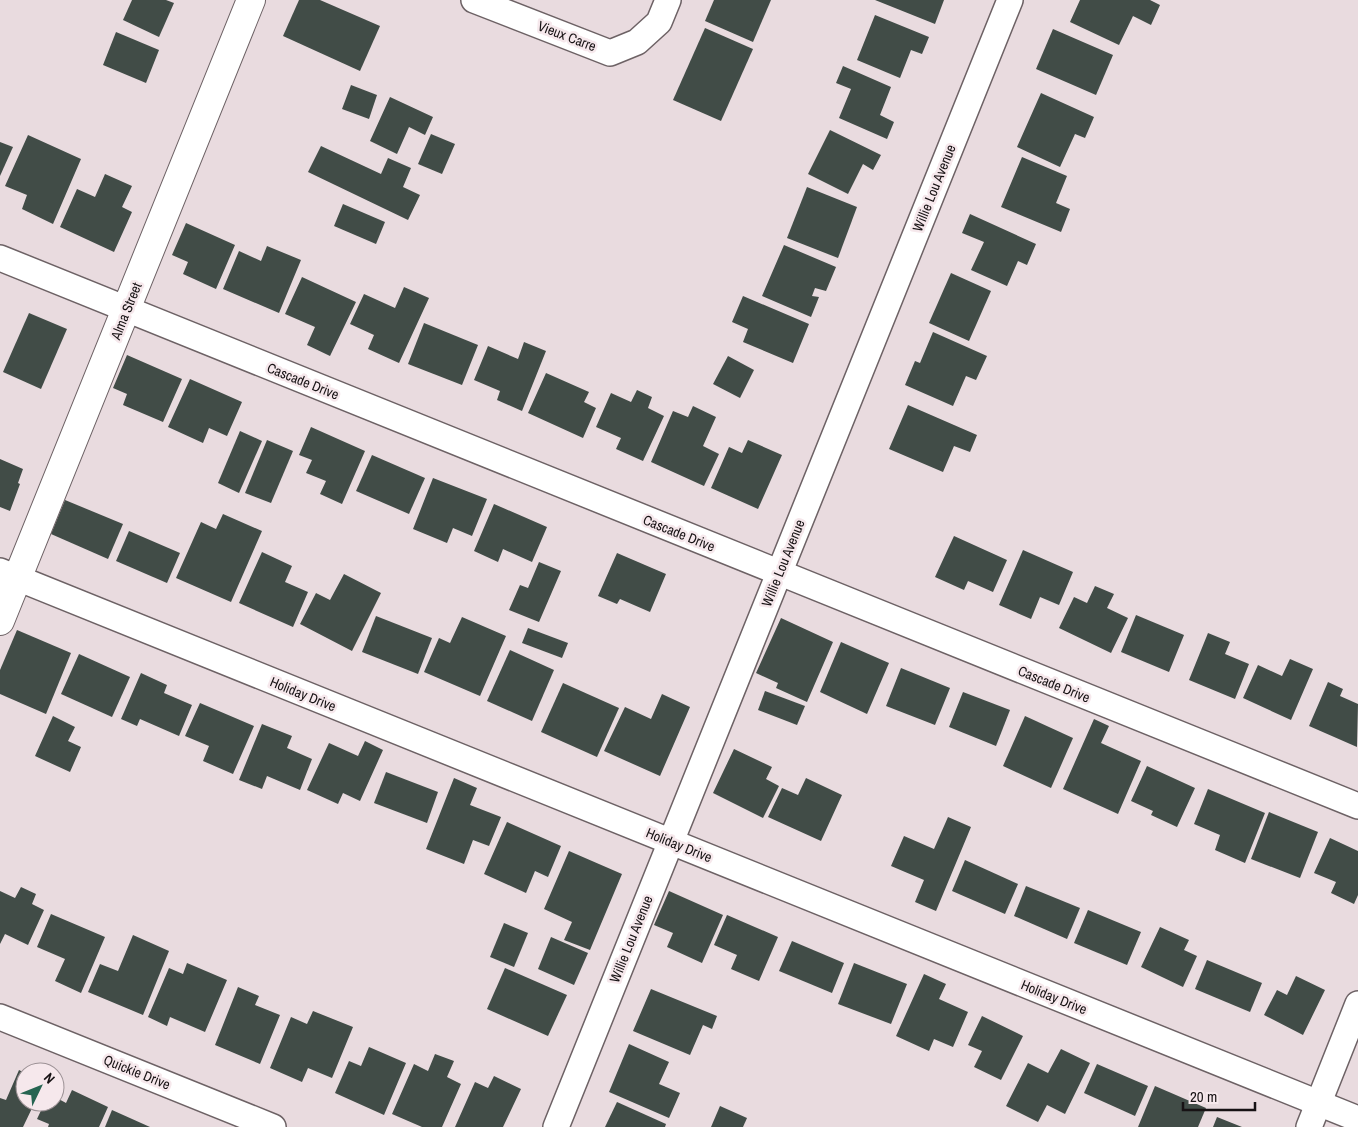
<svg xmlns="http://www.w3.org/2000/svg" width="1358" height="1127" font-family="'Archivo Narrow',sans-serif">
<rect width="100%" height="100%" fill="#e9dbdf"/>
<g fill="#414c47">
<path d="M132 0H166L174 3 159 37 123 20Z"/>
<path d="M299 0H320L380 26 360 71 283 36Z"/>
<path d="M714 0H771L753 42 705 21Z"/>
<path d="M875 0H944L935 24Z"/>
<path d="M1080 0H1150L1160 5 1151 25 1133 16 1119 45 1070 22Z"/>
<path d="M875 15 929 37 922 54 911 50 900 78 857 60Z"/>
<path d="M705 28 753 49 721 121 673 100Z"/>
<path d="M1053 29 1113 55 1096 95 1036 69Z"/>
<path d="M116 32 159 50 146 83 103 65Z"/>
<path d="M843 66 891 87 880 115 894 122 887 139 839 118 851 89 836 83Z"/>
<path d="M351 85 377 95 369 119 342 109Z"/>
<path d="M1041 93 1094 117 1085 138 1075 134 1060 167 1017 147Z"/>
<path d="M390 97 433 117 425 135 409 127 397 154 370 141Z"/>
<path d="M830 130 881 155 873 170 863 164 848 194 808 174Z"/>
<path d="M431 134 455 144 442 174 418 164Z"/>
<path d="M28 135 81 159 53 224 22 209 27 195 5 186Z"/>
<path d="M0 142 13 147 0 176Z"/>
<path d="M321 146 381 174 388 158 411 168 403 187 420 195 408 220 308 172Z"/>
<path d="M1022 157 1067 176 1056 203 1070 209 1061 232 1001 207Z"/>
<path d="M105 174 132 186 122 207 132 212 114 252 60 227 77 189 95 197Z"/>
<path d="M807 187 857 207 838 258 787 238Z"/>
<path d="M343 204 385 222 376 244 334 226Z"/>
<path d="M970 214 1036 244 1027 265 1018 261 1007 286 971 270 984 242 962 233Z"/>
<path d="M186 223 235 245 216 289 183 274 188 262 172 255Z"/>
<path d="M784 245 836 267 826 291 815 288 812 296 819 297 811 317 762 296Z"/>
<path d="M267 246 301 260 279 313 223 289 239 251 261 261Z"/>
<path d="M951 273 991 291 969 341 929 323Z"/>
<path d="M302 277 356 302 330 356 307 345 315 327 285 314Z"/>
<path d="M404 287 429 298 399 363 368 349 374 335 350 324 364 294 395 308Z"/>
<path d="M743 296 809 324 793 363 743 342 748 329 732 322Z"/>
<path d="M29 313 67 329 41 389 3 372Z"/>
<path d="M424 323 478 345 462 385 408 364Z"/>
<path d="M933 332 987 356 976 380 966 376 953 406 905 385 915 361 920 363Z"/>
<path d="M524 342 546 351 522 411 497 400 500 391 474 380 488 346 518 359Z"/>
<path d="M127 355 182 379 163 422 123 405 127 394 113 388Z"/>
<path d="M728 356 754 370 740 398 713 384Z"/>
<path d="M546 373 589 392 584 402 596 408 583 438 528 413Z"/>
<path d="M190 379 242 402 227 436 209 428 203 443 168 427Z"/>
<path d="M637 390 652 397 648 408 664 416 643 461 616 449 621 438 596 427 611 393 631 402Z"/>
<path d="M908 405 977 435 970 452 954 446 943 472 889 449Z"/>
<path d="M693 406 716 417 703 446 719 454 704 486 651 462 673 411 688 417Z"/>
<path d="M311 427 365 451 342 504 320 494 326 481 306 473 312 460 299 455Z"/>
<path d="M240 431 262 441 239 493 218 483Z"/>
<path d="M267 440 293 451 271 503 245 493Z"/>
<path d="M748 440 782 455 758 509 711 488 729 447 742 453Z"/>
<path d="M372 455 425 478 409 514 356 491Z"/>
<path d="M0 459 23 469 18 483 20 484 10 511 0 507Z"/>
<path d="M433 478 487 499 472 536 453 528 447 543 413 529Z"/>
<path d="M65 500 123 524 108 559 51 534Z"/>
<path d="M494 504 547 527 532 562 503 549 498 562 474 551Z"/>
<path d="M223 514 262 531 231 602 176 578 201 522 216 529Z"/>
<path d="M129 531 180 553 167 583 116 561Z"/>
<path d="M954 536 1007 560 993 592 968 581 964 590 935 577Z"/>
<path d="M1023 550 1073 572 1059 605 1040 597 1031 619 999 605Z"/>
<path d="M262 552 292 566 285 582 308 592 293 627 239 603Z"/>
<path d="M617 553 666 574 650 612 620 599 617 604 598 596Z"/>
<path d="M539 562 561 571 539 622 509 610 520 585 528 588Z"/>
<path d="M344 574 381 593 352 651 300 624 316 593 330 600Z"/>
<path d="M1095 586 1114 594 1107 608 1128 618 1111 653 1059 628 1074 597 1087 603Z"/>
<path d="M1136 615 1184 635 1169 672 1121 652Z"/>
<path d="M376 616 432 638 418 674 362 652Z"/>
<path d="M462 617 506 636 480 696 424 672 439 638 450 643Z"/>
<path d="M781 618 833 642 807 702 776 688 778 683 756 673Z"/>
<path d="M528 628 568 643 562 658 522 643Z"/>
<path d="M17 630 71 653 46 714 0 694V670Z"/>
<path d="M1208 633 1230 642 1225 654 1249 664 1235 699 1189 680Z"/>
<path d="M841 642 889 663 867 714 820 692Z"/>
<path d="M510 650 554 670 532 721 487 701Z"/>
<path d="M79 654 130 677 112 717 61 694Z"/>
<path d="M1290 659 1313 669 1291 720 1243 698 1258 665 1282 676Z"/>
<path d="M901 668 950 688 935 725 886 706Z"/>
<path d="M141 673 167 685 164 693 192 705 179 736 140 719 137 726 121 719Z"/>
<path d="M1328 682 1343 689 1340 696 1358 704 1357 747 1309 726Z"/>
<path d="M563 683 619 708 597 757 541 732Z"/>
<path d="M765 691 805 706 797 725 758 710Z"/>
<path d="M963 692 1010 710 996 746 949 727Z"/>
<path d="M662 694 690 707 660 776 604 751 625 707 651 719Z"/>
<path d="M200 703 254 726 233 774 203 761 209 746 185 736Z"/>
<path d="M53 716 75 727 68 741 81 747 70 772 35 756Z"/>
<path d="M1025 716 1073 738 1051 788 1003 766Z"/>
<path d="M1094 719 1109 726 1101 743 1141 761 1118 814 1063 789Z"/>
<path d="M262 724 292 736 287 748 312 759 300 790 267 776 262 789 239 780Z"/>
<path d="M365 741 383 750 360 801 343 793 338 804 307 790 329 743 358 756Z"/>
<path d="M734 749 772 767 766 779 779 786 763 818 713 793Z"/>
<path d="M1147 766 1195 788 1177 827 1151 815 1153 811 1131 801Z"/>
<path d="M386 772 438 792 427 823 374 803Z"/>
<path d="M454 778 477 788 470 805 501 817 489 846 473 840 464 864 426 849Z"/>
<path d="M806 778 842 795 821 841 768 817 782 788 798 795Z"/>
<path d="M1208 789 1265 813 1245 863 1215 850 1220 835 1194 824Z"/>
<path d="M1269 812 1318 832 1300 878 1251 859Z"/>
<path d="M948 817 971 827 936 911 915 902 924 880 891 866 904 836 934 849Z"/>
<path d="M507 822 561 846 548 877 535 871 526 893 484 874Z"/>
<path d="M1330 838 1358 851V895L1354 904 1331 893 1336 882 1314 873Z"/>
<path d="M569 851 622 874 590 950 564 940 572 922 544 909Z"/>
<path d="M965 860 1018 884 1005 914 952 891Z"/>
<path d="M1026 886 1080 908 1067 939 1014 916Z"/>
<path d="M21 887 36 894 32 904 44 910 28 945 5 934 0 944V891L15 898Z"/>
<path d="M669 891 723 915 702 963 667 947 673 933 654 925Z"/>
<path d="M1088 910 1141 932 1127 965 1074 943Z"/>
<path d="M51 914 105 937 81 993 55 981 65 959 37 947Z"/>
<path d="M727 915 778 937 759 981 731 969 737 955 714 945Z"/>
<path d="M504 923 528 933 514 967 490 957Z"/>
<path d="M1160 927 1189 940 1184 950 1197 956 1183 987 1141 967Z"/>
<path d="M133 935 169 951 143 1015 88 992 100 964 118 971Z"/>
<path d="M551 937 588 953 574 985 538 969Z"/>
<path d="M792 941 844 963 832 993 779 971Z"/>
<path d="M1207 960 1262 983 1250 1012 1195 989Z"/>
<path d="M187 963 227 980 205 1032 170 1017 167 1026 148 1017 169 968 183 974Z"/>
<path d="M854 963 907 984 891 1024 838 1004Z"/>
<path d="M505 968 567 995 548 1036 487 1009Z"/>
<path d="M924 974 946 984 939 999 968 1012 953 1047 934 1039 929 1051 896 1036Z"/>
<path d="M1296 976 1325 990 1303 1035 1264 1015 1277 990 1287 995Z"/>
<path d="M238 987 259 996 255 1005 280 1015 260 1064 215 1045Z"/>
<path d="M651 989 717 1016 712 1029 703 1025 690 1055 633 1031Z"/>
<path d="M313 1011 353 1027 332 1078 308 1068 302 1082 270 1068 291 1017 307 1024Z"/>
<path d="M982 1016 1023 1036 1001 1080 974 1067 982 1051 968 1045Z"/>
<path d="M629 1044 669 1062 659 1084 680 1093 669 1118 609 1092Z"/>
<path d="M369 1047 406 1063 384 1115 335 1093 349 1061 361 1066Z"/>
<path d="M1061 1049 1090 1063 1065 1114 1047 1105 1038 1122 1006 1106 1028 1063 1048 1073Z"/>
<path d="M435 1054 454 1061 447 1077 461 1084 442 1127H422L392 1114 414 1064 428 1071Z"/>
<path d="M1097 1064 1148 1086 1135 1116 1084 1093Z"/>
<path d="M19 1070 25 1073V1102H35L23 1127H0V1098L6 1100Z"/>
<path d="M494 1076 521 1089 503 1127H455L475 1082 488 1088Z"/>
<path d="M1155 1086 1206 1108 1198 1127H1138Z"/>
<path d="M72 1090 108 1107 99 1127H48L49 1124 37 1119 45 1102H55V1097L66 1103Z"/>
<path d="M617 1102 666 1124 665 1127H605Z"/>
<path d="M720 1106 747 1118 743 1127H711Z"/>
<path d="M112 1110 150 1127H105Z"/>
<path d="M1217 1117 1242 1127H1213Z"/>
</g>
<g fill="none" stroke-linecap="round" stroke-linejoin="round">
<defs>
<g id="minor">
<path d="M474 0 610 53 637 42 659 22 668 0"/>
<path d="M0 258 1358 806"/>
<path d="M0 571 1358 1119"/>
<path d="M0 1017 273 1127"/>
<path d="M556 1127 1010 0"/>
<path d="M1309 1127 1358 1004"/>
</g>
<path id="tertiary" d="M0 621 251 0"/>
</defs>
<use href="#minor" stroke="#6d6265" stroke-width="28"/>
<use href="#tertiary" stroke="#6d6265" stroke-width="30"/>
<use href="#minor" stroke="#fff" stroke-width="25"/>
<use href="#tertiary" stroke="#fff" stroke-width="28"/>
</g>
<g text-anchor="middle" stroke-width="5" stroke-linejoin="round" paint-order="stroke">
<g font-size="14" fill="#171214" stroke="#f6e8ec">
<text transform="translate(567 36) rotate(21)" y="5">Vieux Carre</text>
<text transform="translate(934 188) rotate(-68)" y="5">Willie Lou Avenue</text>
<text transform="translate(126 311) rotate(-68)" y="5">Alma Street</text>
<text transform="translate(303 381) rotate(22)" y="5">Cascade Drive</text>
<text transform="translate(679 533) rotate(22)" y="5">Cascade Drive</text>
<text transform="translate(783 563) rotate(-68)" y="5">Willie Lou Avenue</text>
<text transform="translate(1054 684) rotate(22)" y="5">Cascade Drive</text>
<text transform="translate(303 694) rotate(22)" y="5">Holiday Drive</text>
<text transform="translate(679 845) rotate(22)" y="5">Holiday Drive</text>
<text transform="translate(631 939) rotate(-68)" y="5">Willie Lou Avenue</text>
<text transform="translate(1054 997) rotate(22)" y="5">Holiday Drive</text>
<text transform="translate(137 1072) rotate(22)" y="5">Quickie Drive</text>
</g>
</g>
<g transform="translate(40 1087) rotate(47)"><circle r="24" fill="#f6e8ec" stroke="#9d9296"/>
<path d="M0-4L9 19L0 12L-9 19Z" fill="#266451"/>
<text y="-8" font-size="14" font-weight="bold" text-anchor="middle" fill="#171214">N</text>
</g>
<path d="M1183 1102v8h72v-8" fill="none" stroke="#171214" stroke-width="2.5"/>
<text x="1190" y="1102" font-size="15" fill="#171214" stroke="#f6e8ec" stroke-width="4" paint-order="stroke">20 m</text>
</svg>
